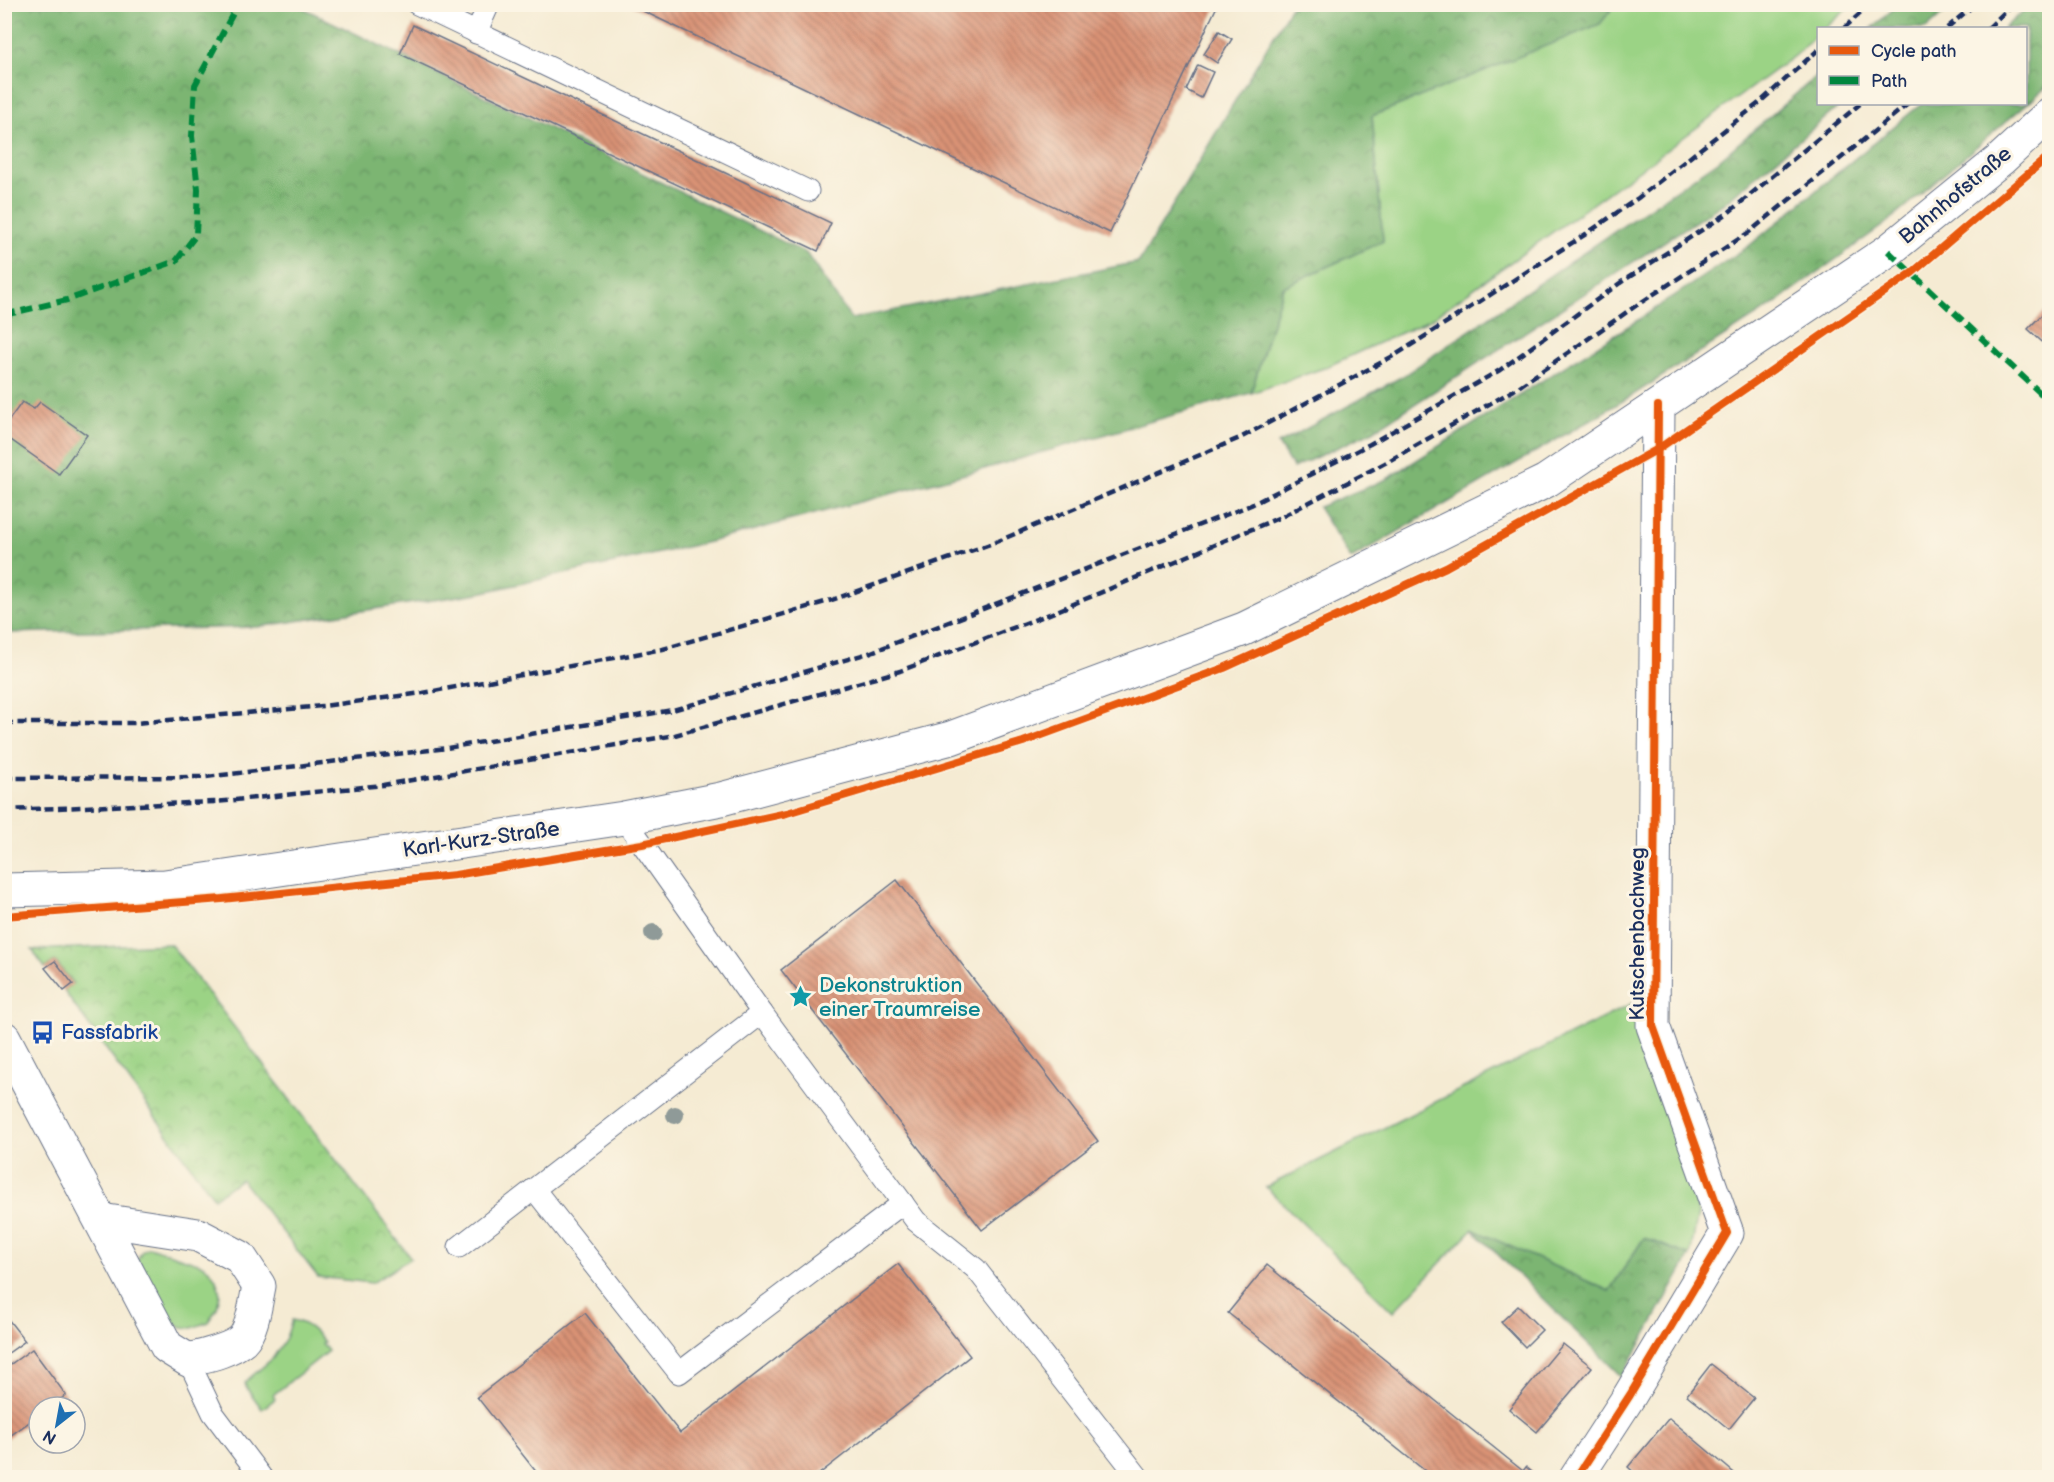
<svg xmlns="http://www.w3.org/2000/svg" width="2054" height="1482" font-family="'Balsamiq Sans',sans-serif">
<defs>
<pattern id="forest-crowns" width="20" height="18" patternUnits="userSpaceOnUse" patternTransform="scale(1.5)"><rect width="20" height="18" fill="#7cb572"/><path d="M2 6a3 3 0 1 1 6 0M12 15a3 3 0 1 1 6 0" fill="none" stroke="#659461"/></pattern>
<pattern id="park-crowns" width="20" height="18" patternUnits="userSpaceOnUse" patternTransform="scale(1.5)"><rect width="20" height="18" fill="#9bd385"/><path d="M2 6a3 3 0 1 1 6 0M12 15a3 3 0 1 1 6 0" fill="none" stroke="#85b575"/></pattern>
<pattern id="building-back-hatch" width="6" height="6" patternUnits="userSpaceOnUse" patternTransform="scale(1.5)"><rect width="6" height="6" fill="#d99275"/><path d="M-1 5l2 2M0 0l6 6M5-1l2 2" fill="none" stroke="#af7863"/></pattern>
</defs>
<rect width="100%" height="100%" fill="#fcf5e5"/>
<filter id="ink" filterUnits="userSpaceOnUse"><feTurbulence type="fractalNoise" baseFrequency=".0167" numOctaves="2"/><feDisplacementMap in="SourceGraphic" scale="12" xChannelSelector="R" yChannelSelector="G"/><feConvolveMatrix kernelMatrix="1 2 1 2 8 2 1 2 1" color-interpolation-filters="sRGB"/></filter>
<filter id="wash" filterUnits="userSpaceOnUse"><feTurbulence type="fractalNoise" baseFrequency=".008" numOctaves="4" result="noise"/><feDisplacementMap in="SourceGraphic" scale="24" xChannelSelector="R" yChannelSelector="G"/><feGaussianBlur stdDeviation="1.35" result="paint"/><feColorMatrix in="noise" values="0 0 0 0 0 0 0 0 0 0 0 0 0 0 0 0 0 1.4 0 .05"/><feComposite in="paint" operator="in"/></filter>
<g filter="url(#wash)">
<rect width="100%" height="100%" fill="#f5ebd3"/>
<g fill="#9bd385" stroke="#5b8172" stroke-width="1.5">
<path d="M1615 5H1852L1825 28H1818V34L1794 56 1627 179 1431 319 1324 368 1251 393 1283 287 1383 241 1372 116 1600 24Z"/>
<path d="M1647 996 1650 1078 1689 1163 1698 1213 1690 1256 1644 1238 1609 1291 1472 1230 1393 1312 1266 1187Z"/>
<path d="M149 1247 201 1264 210 1270 216 1279 220 1294 217 1308 208 1322 192 1328 182 1327 166 1319 137 1260 142 1251Z"/>
<path d="M292 1320C307 1323 314 1330 324 1342L322 1343 328 1351 273 1395 275 1399 262 1409 246 1387 245 1382 273 1358 286 1338Z"/>
</g>
<g fill="url(#forest-crowns)" stroke="#4c7268" stroke-width="1.5">
<path d="M1899 4H1953V5L1927 28H1872Z"/>
<path d="M4 5H297L806 253 851 319 1139 262 1292 5H1615L1600 24 1372 116 1383 241 1283 287 1251 393 984 469 709 542 479 593 257 627 5 633Z"/>
<path d="M2030 5H2049V85L1889 221 1770 307 1633 395 1351 559 1318 507 1387 479 1638 320 1750 245 1921 104H2026V28H2004Z"/>
<path d="M1818 75V104H1842L1724 203 1373 431 1293 468 1278 444 1403 376 1718 161Z"/>
<path d="M1472 1229 1609 1291 1644 1238 1690 1256 1622 1377Z"/>
</g>
<path fill="url(#park-crowns)" stroke="#5b8172" stroke-width="1.5" d="M170 944 183 960 411 1258 372 1283 318 1277 241 1179 214 1198 64 991 73 983 55 961 45 968 32 950Z"/>
<g id="blocks">
<g fill="url(#building-back-hatch)">
<path d="M628 4H1218L1110 233Z"/>
<path d="M413 25 831 223 818 251 400 54Z"/>
<path d="M1219 31 1232 39 1217 63 1204 54Z"/>
<path d="M1198 65 1213 72 1201 98 1186 90Z"/>
<path d="M2050 306V349L2028 329Z"/>
<path d="M22 402 34 409 40 402 87 435 59 474 4 435V427Z"/>
<path d="M897 880 1098 1141 982 1230 781 970Z"/>
<path d="M55 961 73 984 64 991 45 968Z"/>
<path d="M898 1264 970 1356 814 1478H541L477 1397 585 1313 680 1433Z"/>
<path d="M1267 1265 1523 1471 1526 1467 1537 1476 1434 1478 1228 1313Z"/>
<path d="M1518 1306 1542 1330 1525 1347 1501 1322Z"/>
<path d="M4 1314 25 1341 4 1356Z"/>
<path d="M1563 1344 1592 1367 1537 1432 1509 1409Z"/>
<path d="M32 1349 66 1395 50 1407H39V1415L4 1440V1369Z"/>
<path d="M1711 1364 1754 1398 1729 1429 1687 1395Z"/>
<path d="M1669 1418 1740 1478H1640L1628 1467Z"/>
</g>
</g>
</g>
<g filter="url(#ink)">
<use href="#blocks" fill-opacity="0" stroke="#677187" stroke-width="1.5"/>
<g fill="none" stroke-linecap="round" stroke-linejoin="round">
<defs>
<g id="lane">
<path d="M417 4 808 191"/>
<path d="M476 33 489 4"/>
<path d="M762 1013 916 1221 976 1269 1139 1478"/>
<path d="M534 1189 679 1373 903 1203"/>
<path d="M459 1247 762 1013 624 818"/>
<path d="M188 1360 213 1413 262 1478"/>
</g>
<g id="street">
<path d="M4 1038 167 1347 188 1360C203 1356 229 1351 242 1340 253 1329 256 1300 259 1286L240 1257 198 1235 101 1220"/>
<path d="M1576 1478 1630 1395 1727 1233 1653 1026 1658 406"/>
</g>
<path id="secondary" d="M4 890 165 886 624 818 721 799 951 738 1244 629 1546 481 1888 251 2000 160 2050 114"/>
</defs>
<use href="#lane" stroke="#677187" stroke-width="23"/>
<use href="#street" stroke="#677187" stroke-width="35"/>
<use href="#secondary" stroke="#677187" stroke-width="35"/>
<use href="#lane" stroke="#fff" stroke-width="21"/>
<use href="#street" stroke="#fff" stroke-width="33"/>
<use href="#secondary" stroke="#fff" stroke-width="33"/>
<g stroke="#1b2f5e" stroke-width="4.5" stroke-dasharray="9 4.5" stroke-linecap="butt">
<path d="M1844 28 1871 4"/>
<path d="M1947 28 1975 4"/>
<path d="M1988 28 2013 4"/>
<path d="M4 723H135L323 706 423 693 663 649 832 600 996 542 1242 437 1397 354 1586 234 1638 198 1759 103 1818 50"/>
<path d="M4 778 206 777 447 748 673 710 869 653 1251 505 1370 444 1500 370 1620 283 1728 213 1860 104"/>
<path d="M4 810 216 802 383 785 675 735 900 671 1052 613 1283 516 1385 463 1514 390 1637 305 1748 233 1908 104"/>
</g>
<g stroke="#00873e" stroke-width="6" stroke-dasharray="12 6" stroke-linecap="butt">
<path d="M1888 251 2050 402"/>
<path d="M4 315 67 300 176 261 196 235 198 189 192 136 195 85 238 4"/>
</g>
<defs>
<g id="cycleway">
<path d="M4 916 222 899 455 875 642 844 787 813 1023 742 1224 668 1446 567 1658 449 1912 273 2050 155"/>
<path d="M1576 1478 1630 1395 1727 1233 1653 1026 1658 406"/>
</g>
</defs>
<use href="#cycleway" stroke="#fcf5e5" stroke-width="11"/>
<use href="#cycleway" stroke="#e8590c" stroke-width="8"/>
</g>
<g fill="#8f9a98">
<circle cx="653" cy="933" r="9"/>
<circle cx="675" cy="1115" r="9"/>
</g>
</g>
<defs>
<symbol id="sight-bare" viewBox="-9 -9 18 18"><path d="M0-6L1.8-2.2L6-1.7L2.9 1.2L3.7 5.4L0 3.3L-3.7 5.4L-2.9 1.2L-6-1.7L-1.8-2.2Z" fill="#0f9aa8" stroke="#fcf5e5" stroke-width="2.5" paint-order="stroke"/></symbol>
<symbol id="bus-bare" viewBox="-9 -9 18 18"><path d="M-5-6H5V4H4V6H2V4H-2V6H-4V4H-5ZM-3.5-4V0h7V-4ZM-3.5 1.2v1.5H-2V1.2ZM2 1.2v1.5H3.5V1.2Z" fill="#1a4fb4" stroke="#fcf5e5" stroke-width="2.5" paint-order="stroke"/></symbol>
</defs>
<g fill-rule="evenodd">
<use href="#sight-bare" x="784" y="980" width="33" height="33"/>
<use href="#bus-bare" x="26" y="1016" width="33" height="33"/>
</g>
<g text-anchor="middle" stroke-width="6" stroke-linejoin="round" paint-order="stroke">
<g font-size="21" fill="#1b2f5e" stroke="#fcf5e5">
<text transform="translate(1955 195) rotate(-40)" y="7">Bahnhofstraße</text>
<text transform="translate(481 839) rotate(-8)" y="7">Karl-Kurz-Straße</text>
<text transform="translate(1637 934) rotate(-90)" y="7">Kutschenbachweg</text>
</g>
<g font-size="21" fill="#0d838f" stroke="#fcf5e5" text-anchor="start">
<text x="819" y="992">Dekonstruktion<tspan x="819" dy="24">einer Traumreise</tspan></text>
</g>
<g font-size="21" fill="#164399" stroke="#fcf5e5" text-anchor="start">
<text x="61" y="1039">Fassfabrik</text>
</g>
</g>
<rect width="2054" height="1482" fill="none" stroke="#fcf5e5" stroke-width="24"/>
<rect x="1817" y="27" width="210" height="78" fill="#fcf5e5" stroke="#a2a6af" stroke-width="1.5"/>
<rect x="1829" y="46" width="30" height="9" fill="#e8590c" stroke="#a2a6af" stroke-width="1.5"/>
<text x="1871" y="57" font-size="18" fill="#1b2f5e">Cycle path</text>
<rect x="1829" y="76" width="30" height="9" fill="#00873e" stroke="#a2a6af" stroke-width="1.5"/>
<text x="1871" y="87" font-size="18" fill="#1b2f5e">Path</text>
<g transform="translate(57 1425) rotate(211)"><circle r="28" fill="#fcf5e5" stroke="#a2a6af" stroke-width="1.5"/>
<path d="M0-4.5L10 22L0 15L-10 22Z" fill="#1f6fb2"/>
<text y="-9" font-size="16" font-weight="bold" text-anchor="middle" fill="#1b2f5e">N</text>
</g>
</svg>
